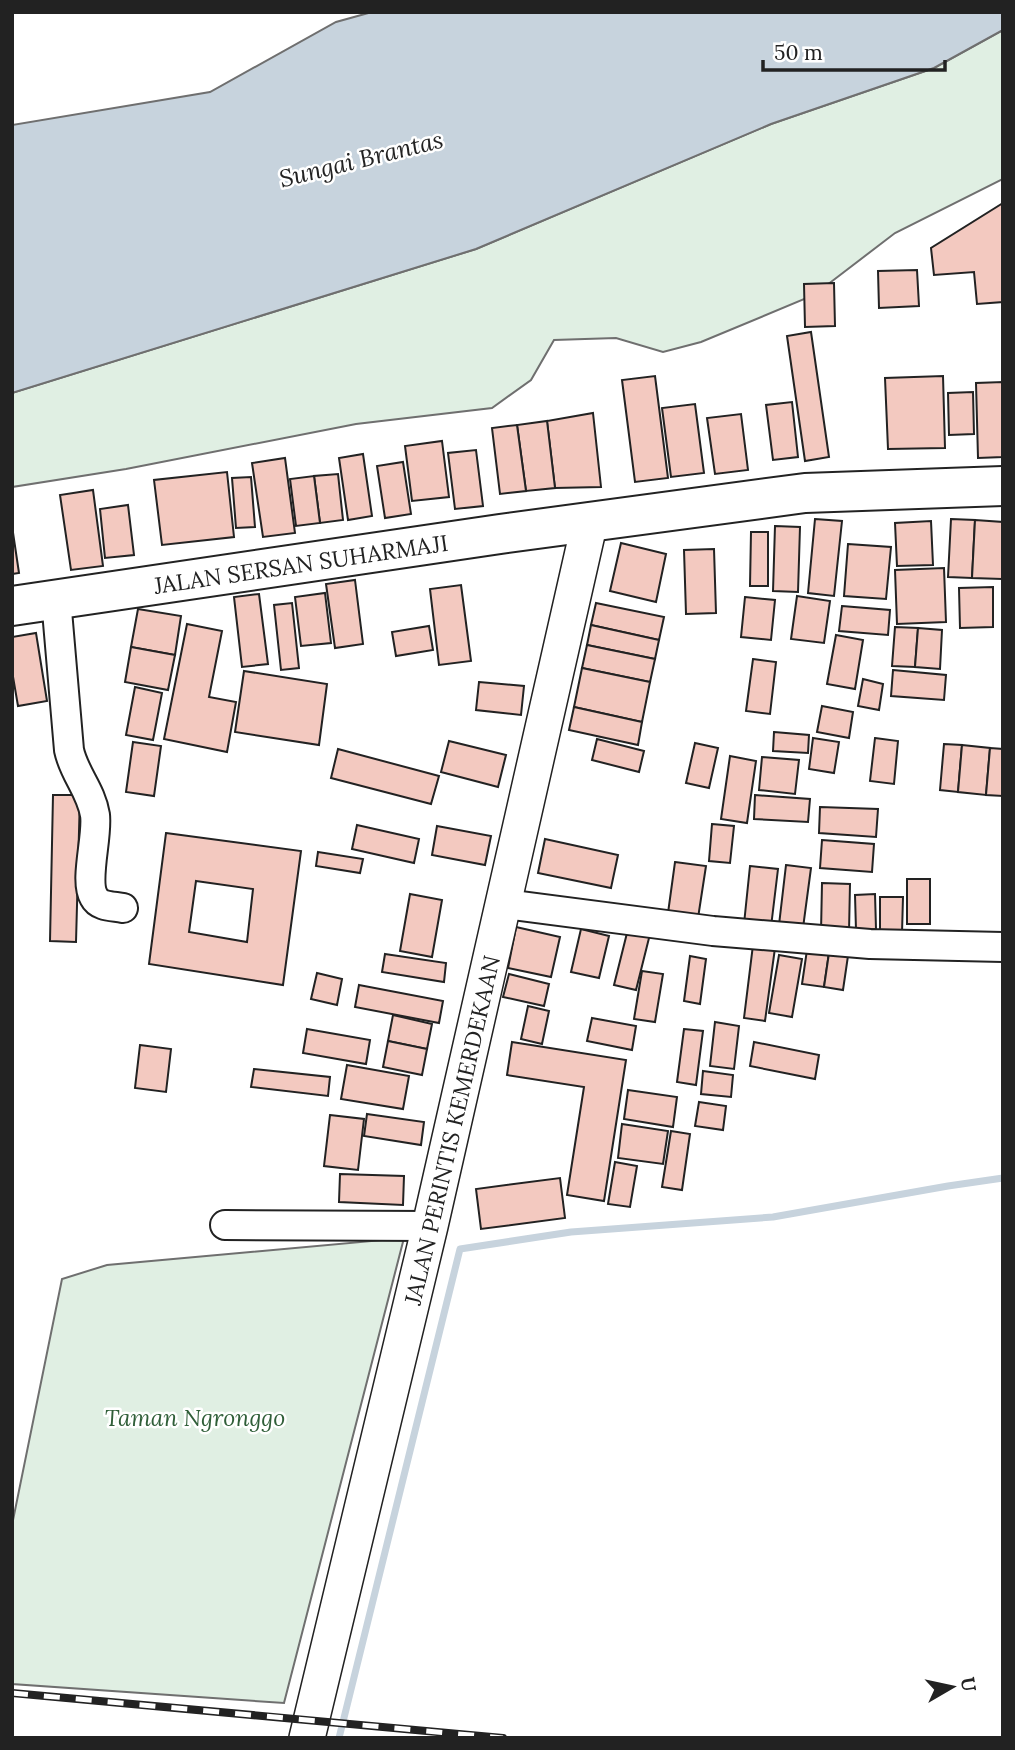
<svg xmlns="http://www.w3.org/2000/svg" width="1015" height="1750" font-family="Lora,serif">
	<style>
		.green { fill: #e0efe3; stroke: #6f6f6f; stroke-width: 2 }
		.water { fill: #c7d3dd; stroke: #6f6f6f; stroke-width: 2 }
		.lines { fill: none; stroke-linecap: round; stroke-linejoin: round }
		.stream { stroke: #c7d3dd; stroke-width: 7 }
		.building { fill: #f3c9c0; stroke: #222; stroke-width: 2; fill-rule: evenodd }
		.minor-casing { stroke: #222; stroke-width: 32 }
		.major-casing { stroke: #222; stroke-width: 38 }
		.highway-casing { stroke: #222; stroke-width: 42 }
		.minor { stroke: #fff; stroke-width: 28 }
		.major { stroke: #fff; stroke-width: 35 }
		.highway { stroke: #fff; stroke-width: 38 }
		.rail-casing { stroke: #222; stroke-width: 8 }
		.rail { stroke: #fff; stroke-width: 5; stroke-dasharray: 16; stroke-linecap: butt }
		.labels { text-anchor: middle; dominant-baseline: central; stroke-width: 5; stroke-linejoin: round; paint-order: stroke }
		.street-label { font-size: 23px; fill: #222; stroke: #fff }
		.park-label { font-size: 23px; font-style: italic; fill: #2f5e38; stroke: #fff }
		.water-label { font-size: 24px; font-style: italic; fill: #222; stroke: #fff }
	</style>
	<rect width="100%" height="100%" fill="#fff"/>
	<!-- green -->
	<g class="green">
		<path d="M 1003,30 L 1003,179 L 895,233 L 814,295 L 701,342 L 663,352 L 616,338 L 554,340 L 531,380 L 492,408 L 356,424 L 126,469 L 12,487 L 12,393 L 476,249 L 771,124 L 934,68 Z"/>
		<path d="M 404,1238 L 284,1703 L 12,1684 L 12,1525 L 62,1279 L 107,1265 Z"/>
	</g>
	<!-- water -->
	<path class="water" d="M 372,12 L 1003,12 L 1003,30 L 934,68 L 771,124 L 476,249 L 12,393 L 12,125 L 210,92 L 336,22 Z"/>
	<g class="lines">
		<!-- stream -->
		<path class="stream" d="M 339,1738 L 460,1249 L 571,1232 L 773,1217 L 948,1186 L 1003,1178"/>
	</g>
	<!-- building -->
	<g class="building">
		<path d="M 1003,203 L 1003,302 L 977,304 L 974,272 L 934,275 L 931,248 Z"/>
		<path d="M 917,270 L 919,306 L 879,308 L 878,271 Z"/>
		<path d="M 834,283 L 835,326 L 805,327 L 804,284 Z"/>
		<path d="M 811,332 L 829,457 L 805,461 L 787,336 Z"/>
		<path d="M 655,376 L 668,478 L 635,482 L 622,380 Z"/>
		<path d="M 943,376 L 945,448 L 888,449 L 885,378 Z"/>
		<path d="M 1003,382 L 1003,457 L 978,458 L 976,383 Z"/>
		<path d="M 973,392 L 974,434 L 949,435 L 948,393 Z"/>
		<path d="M 792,402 L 798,457 L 773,460 L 766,405 Z"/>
		<path d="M 695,404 L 704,473 L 671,477 L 662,408 Z"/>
		<path d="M 593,413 L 601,487 L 555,488 L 547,421 Z"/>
		<path d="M 741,414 L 748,470 L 715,474 L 707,418 Z"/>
		<path d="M 547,421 L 555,488 L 526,491 L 517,425 Z"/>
		<path d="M 517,425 L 526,491 L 500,494 L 492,428 Z"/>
		<path d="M 442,441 L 449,497 L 412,501 L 405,446 Z"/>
		<path d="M 476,450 L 483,506 L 455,509 L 448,453 Z"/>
		<path d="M 363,454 L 372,516 L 348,520 L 339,458 Z"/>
		<path d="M 285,458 L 295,533 L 263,537 L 252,463 Z"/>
		<path d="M 403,462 L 411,514 L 385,518 L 377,466 Z"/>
		<path d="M 227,472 L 234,537 L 162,545 L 154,480 Z"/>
		<path d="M 338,474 L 343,520 L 320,523 L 314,476 Z"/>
		<path d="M 314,476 L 320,523 L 296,526 L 290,479 Z"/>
		<path d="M 251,477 L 255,527 L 236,528 L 232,478 Z"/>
		<path d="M 93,490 L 103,566 L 71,570 L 60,495 Z"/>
		<path d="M 128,505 L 134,555 L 105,558 L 100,509 Z"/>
		<path d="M 815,519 L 842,521 L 834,596 L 808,593 Z"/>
		<path d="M 951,519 L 975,520 L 972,578 L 948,577 Z"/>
		<path d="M 975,520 L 1003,522 L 1002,579 L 972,578 Z"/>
		<path d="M 931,521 L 933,565 L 897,566 L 895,523 Z"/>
		<path d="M 12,526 L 19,573 L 12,574 Z"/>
		<path d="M 775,526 L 800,527 L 798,592 L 773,591 Z"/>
		<path d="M 751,532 L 768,532 L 768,586 L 750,586 Z"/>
		<path d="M 621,543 L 666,554 L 656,602 L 610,591 Z"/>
		<path d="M 848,544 L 891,547 L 886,599 L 844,596 Z"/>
		<path d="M 714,549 L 716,613 L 686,614 L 684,550 Z"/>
		<path d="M 944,568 L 946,622 L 897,624 L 895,570 Z"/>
		<path d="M 355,580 L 363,644 L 335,648 L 326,584 Z"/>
		<path d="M 461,585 L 471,661 L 439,665 L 430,589 Z"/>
		<path d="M 993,587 L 993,627 L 960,628 L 959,588 Z"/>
		<path d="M 325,593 L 331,643 L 301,646 L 295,597 Z"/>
		<path d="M 259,594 L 268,664 L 242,667 L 234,597 Z"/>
		<path d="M 797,596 L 830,601 L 824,643 L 791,639 Z"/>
		<path d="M 745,597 L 775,600 L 771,640 L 741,637 Z"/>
		<path d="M 292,603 L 299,668 L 281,670 L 274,605 Z"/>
		<path d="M 596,603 L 664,617 L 659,640 L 591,625 Z"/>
		<path d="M 842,606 L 890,610 L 888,635 L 839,631 Z"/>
		<path d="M 138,609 L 181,616 L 175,655 L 131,647 Z"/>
		<path d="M 187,624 L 222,631 L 209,697 L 236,702 L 227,752 L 164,739 Z"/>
		<path d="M 591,625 L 659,640 L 655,659 L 587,645 Z"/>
		<path d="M 429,626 L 433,650 L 396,656 L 392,632 Z"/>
		<path d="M 895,627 L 918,628 L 915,667 L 892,666 Z"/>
		<path d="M 918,628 L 942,630 L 940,669 L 915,667 Z"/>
		<path d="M 36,633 L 47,701 L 18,706 L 12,671 L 12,637 Z"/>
		<path d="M 836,635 L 863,640 L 855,689 L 827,684 Z"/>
		<path d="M 587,645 L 655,659 L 650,682 L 582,668 Z"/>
		<path d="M 131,647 L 175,655 L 168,690 L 125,682 Z"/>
		<path d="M 753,659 L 776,662 L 770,714 L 746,711 Z"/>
		<path d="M 582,668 L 650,682 L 642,722 L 574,707 Z"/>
		<path d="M 893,670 L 946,675 L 944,700 L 891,696 Z"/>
		<path d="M 244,671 L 327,684 L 319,745 L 235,732 Z"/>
		<path d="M 863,679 L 883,684 L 879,710 L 858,706 Z"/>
		<path d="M 479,682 L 524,686 L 521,715 L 476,710 Z"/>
		<path d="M 135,687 L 162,693 L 153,740 L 126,735 Z"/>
		<path d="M 822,706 L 853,712 L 849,738 L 817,732 Z"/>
		<path d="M 574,707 L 642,722 L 638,745 L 569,730 Z"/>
		<path d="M 774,732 L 809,735 L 808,753 L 773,751 Z"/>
		<path d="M 813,738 L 839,742 L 834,773 L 809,769 Z"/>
		<path d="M 875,738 L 898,741 L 894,784 L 870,781 Z"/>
		<path d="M 597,739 L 644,751 L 639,772 L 592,760 Z"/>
		<path d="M 449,741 L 506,755 L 498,787 L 441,772 Z"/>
		<path d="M 133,742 L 161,746 L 154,796 L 126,792 Z"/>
		<path d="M 695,743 L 718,748 L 709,788 L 686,783 Z"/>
		<path d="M 944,744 L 962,745 L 958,792 L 940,790 Z"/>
		<path d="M 962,745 L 990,748 L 986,795 L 958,792 Z"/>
		<path d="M 990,748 L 1003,749 L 1003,796 L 986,795 Z"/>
		<path d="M 338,749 L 439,776 L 431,804 L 331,778 Z"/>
		<path d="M 730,756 L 756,761 L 747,823 L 721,819 Z"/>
		<path d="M 762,757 L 799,760 L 795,794 L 759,790 Z"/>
		<path d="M 53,795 L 80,795 L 76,942 L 50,941 Z"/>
		<path d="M 755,795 L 810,799 L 808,822 L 754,819 Z"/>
		<path d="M 820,807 L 878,809 L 876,837 L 819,833 Z"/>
		<path d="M 712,824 L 734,826 L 730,863 L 709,861 Z"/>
		<path d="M 357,825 L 419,839 L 414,863 L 352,849 Z"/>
		<path d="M 437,826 L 491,836 L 485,865 L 432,855 Z"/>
		<path d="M 166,833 L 301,851 L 283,985 L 149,964 ZM 196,881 L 253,889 L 247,942 L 189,932 Z"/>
		<path d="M 545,839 L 618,855 L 611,888 L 538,873 Z"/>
		<path d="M 822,840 L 874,844 L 872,872 L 820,868 Z"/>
		<path d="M 318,852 L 363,859 L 360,873 L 316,866 Z"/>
		<path d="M 675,862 L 706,866 L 698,918 L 668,913 Z"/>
		<path d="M 786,865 L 811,868 L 803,928 L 779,925 Z"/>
		<path d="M 750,866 L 778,869 L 771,927 L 744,924 Z"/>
		<rect x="907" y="879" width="23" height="45"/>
		<path d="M 822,883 L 850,884 L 849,932 L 821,932 Z"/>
		<path d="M 410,894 L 442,900 L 432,957 L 400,951 Z"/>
		<path d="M 875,894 L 876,929 L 856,930 L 855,895 Z"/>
		<path d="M 880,897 L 903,897 L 902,933 L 880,933 Z"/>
		<path d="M 516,927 L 560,937 L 551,977 L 508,968 Z"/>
		<path d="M 581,929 L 609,936 L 599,978 L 571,972 Z"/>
		<path d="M 628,929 L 650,934 L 636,990 L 614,985 Z"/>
		<path d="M 808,943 L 830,946 L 824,987 L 802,984 Z"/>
		<path d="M 753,945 L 775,948 L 765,1021 L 744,1018 Z"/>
		<path d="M 830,946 L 849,949 L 843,990 L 824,987 Z"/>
		<path d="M 385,954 L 446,963 L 444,982 L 382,972 Z"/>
		<path d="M 779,955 L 802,959 L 792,1017 L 769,1013 Z"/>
		<path d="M 690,956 L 706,959 L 700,1004 L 684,1001 Z"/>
		<path d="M 642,971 L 663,974 L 655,1022 L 634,1019 Z"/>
		<path d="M 317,973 L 342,979 L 337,1005 L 311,999 Z"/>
		<path d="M 509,974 L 549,984 L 544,1006 L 503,997 Z"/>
		<path d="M 359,985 L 443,1001 L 439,1023 L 355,1007 Z"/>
		<path d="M 528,1006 L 549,1011 L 542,1044 L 521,1039 Z"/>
		<path d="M 393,1015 L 432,1024 L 427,1049 L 388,1041 Z"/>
		<path d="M 592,1018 L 636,1026 L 632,1050 L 587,1041 Z"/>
		<path d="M 715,1022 L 739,1026 L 734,1069 L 710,1066 Z"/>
		<path d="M 307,1029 L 370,1040 L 366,1064 L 303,1053 Z"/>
		<path d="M 684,1029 L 703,1031 L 696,1085 L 677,1082 Z"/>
		<path d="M 388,1041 L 427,1049 L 422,1075 L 383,1067 Z"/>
		<path d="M 512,1042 L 626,1060 L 604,1201 L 567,1195 L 584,1087 L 507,1075 Z"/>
		<path d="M 754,1042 L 819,1055 L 815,1079 L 750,1066 Z"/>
		<path d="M 140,1045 L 171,1049 L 166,1092 L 135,1088 Z"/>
		<path d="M 347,1065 L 409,1076 L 403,1109 L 341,1099 Z"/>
		<path d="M 254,1069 L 330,1077 L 328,1096 L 251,1087 Z"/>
		<path d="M 703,1071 L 733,1075 L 731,1097 L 701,1094 Z"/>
		<path d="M 628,1090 L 677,1097 L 673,1127 L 624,1119 Z"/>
		<path d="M 699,1102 L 726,1106 L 723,1130 L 695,1126 Z"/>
		<path d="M 367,1114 L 424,1122 L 421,1145 L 364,1136 Z"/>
		<path d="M 330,1115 L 364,1119 L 358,1170 L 324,1166 Z"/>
		<path d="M 622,1124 L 668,1131 L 663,1164 L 618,1158 Z"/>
		<path d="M 671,1131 L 690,1134 L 682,1190 L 662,1187 Z"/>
		<path d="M 615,1162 L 637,1166 L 630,1207 L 608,1204 Z"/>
		<path d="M 340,1174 L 404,1176 L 403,1205 L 339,1202 Z"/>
		<path d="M 560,1178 L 565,1218 L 481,1229 L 476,1189 Z"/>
	</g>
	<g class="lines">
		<defs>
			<g id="minor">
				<path d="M 56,599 L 69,750 C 74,774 91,790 95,815 C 98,836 84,881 94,897 C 99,907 113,906 123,908"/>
				<path d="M 505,904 L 713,931 L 870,944 L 1003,947"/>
				<path d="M 225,1225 L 430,1226"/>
			</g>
			<g id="major">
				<path id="s1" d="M 307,1738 L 430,1226 L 590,521"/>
			</g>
			<g id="highway">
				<path id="s2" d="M 12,606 L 500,534 L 805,493 L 1003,486"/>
			</g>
		</defs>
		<!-- minor casing -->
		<use href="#minor" class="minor-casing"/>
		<!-- major casing -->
		<use href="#major" class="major-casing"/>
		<!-- highway casing -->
		<use href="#highway" class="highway-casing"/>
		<!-- minor -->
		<use href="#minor" class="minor"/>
		<!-- major -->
		<use href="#major" class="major"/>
		<!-- highway -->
		<use href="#highway" class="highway"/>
		<defs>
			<path id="rail" d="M 12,1693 L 503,1738"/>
		</defs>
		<!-- rail casing -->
		<use href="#rail" class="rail-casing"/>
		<!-- rail -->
		<use href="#rail" class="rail"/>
	</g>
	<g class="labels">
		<!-- street labels -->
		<g class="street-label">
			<text stroke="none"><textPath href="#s2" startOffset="292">JALAN SERSAN SUHARMAJI</textPath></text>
			<text stroke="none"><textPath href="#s1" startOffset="625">JALAN PERINTIS KEMERDEKAAN</textPath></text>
		</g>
		<!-- park labels -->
		<g class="park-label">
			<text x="195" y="1417">Taman Ngronggo</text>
		</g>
		<!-- water labels -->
		<g class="water-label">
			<text transform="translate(361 159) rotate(-14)">Sungai Brantas</text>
		</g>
	</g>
	<!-- border -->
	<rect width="1015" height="1750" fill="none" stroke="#222222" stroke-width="28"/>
	<!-- north arrow -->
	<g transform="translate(952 1687) rotate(81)" stroke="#ffffff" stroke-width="5" paint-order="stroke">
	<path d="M0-5L12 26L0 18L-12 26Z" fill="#222222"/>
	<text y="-10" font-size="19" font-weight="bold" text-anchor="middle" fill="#222222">U</text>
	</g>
	<!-- scale -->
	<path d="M763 60v10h182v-10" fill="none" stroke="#222222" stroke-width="3.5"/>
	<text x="774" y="60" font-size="21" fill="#222222" stroke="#ffffff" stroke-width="5" paint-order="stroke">50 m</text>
</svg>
